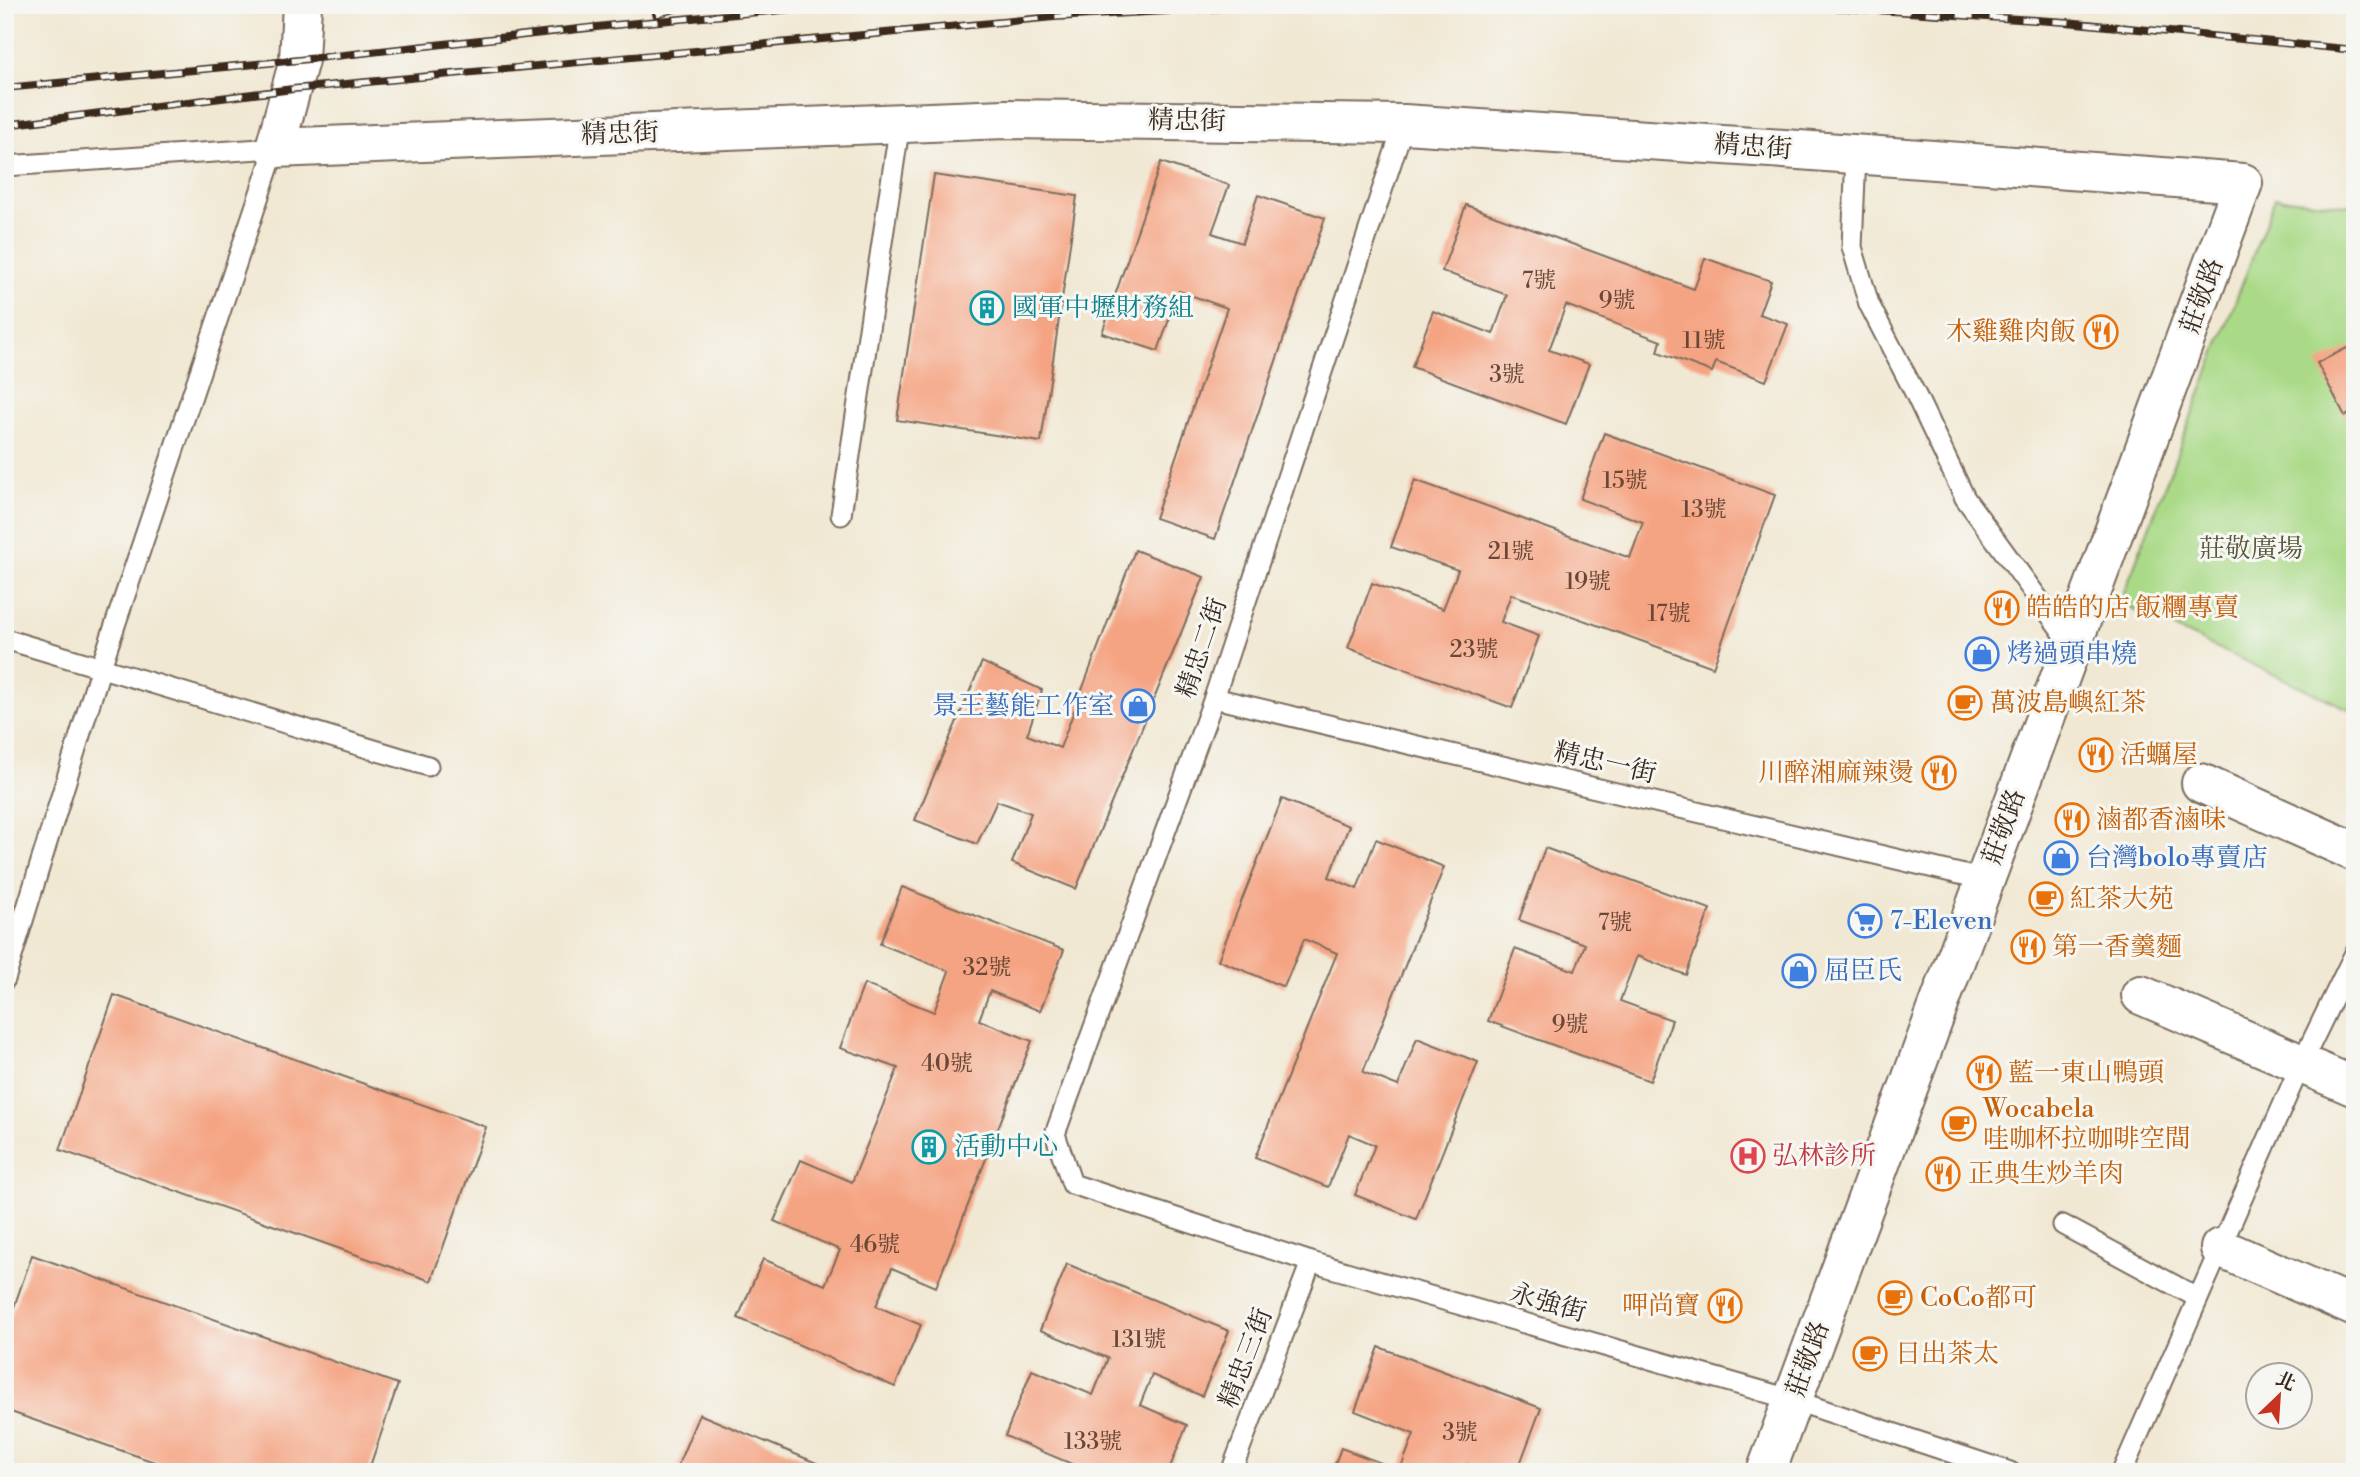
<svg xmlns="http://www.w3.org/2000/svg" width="2360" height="1477" font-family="'Libre Bodoni','Noto Serif TC',serif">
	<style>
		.green { fill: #aada88; stroke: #728253; stroke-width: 2 }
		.building { fill: #f5a483 }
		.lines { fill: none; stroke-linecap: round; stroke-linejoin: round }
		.lane-casing { stroke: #7b6c5d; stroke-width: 23 }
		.street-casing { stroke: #7b6c5d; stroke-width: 42 }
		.lane { stroke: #fff; stroke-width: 19 }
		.street { stroke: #fff; stroke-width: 38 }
		.rail-casing { stroke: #3b2a1e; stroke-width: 8 }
		.rail { stroke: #f6f6f2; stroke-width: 5; stroke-dasharray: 16; stroke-linecap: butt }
		.labels { text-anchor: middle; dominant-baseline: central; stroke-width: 6; stroke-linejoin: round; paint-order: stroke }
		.number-label { font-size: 23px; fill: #6a4837 }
		.street-label { font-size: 26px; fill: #3b2a1e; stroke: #f6f6f2 }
		.culture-label { font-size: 26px; fill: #0d838f; stroke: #f6f6f2; text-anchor: start }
		.food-label { font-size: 26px; fill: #c56008; stroke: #f6f6f2; text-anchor: start }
		.park-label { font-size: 26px; fill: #575638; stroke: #f6f6f2 }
		.shop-label { font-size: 26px; fill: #366cbe; stroke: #f6f6f2; text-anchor: start }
		.health-label { font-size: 26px; fill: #be3a42; stroke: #f6f6f2; text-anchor: start }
	</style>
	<rect width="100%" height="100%" fill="#f6f6f2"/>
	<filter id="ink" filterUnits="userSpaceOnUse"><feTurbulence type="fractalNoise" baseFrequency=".0143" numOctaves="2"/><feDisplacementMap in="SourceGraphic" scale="14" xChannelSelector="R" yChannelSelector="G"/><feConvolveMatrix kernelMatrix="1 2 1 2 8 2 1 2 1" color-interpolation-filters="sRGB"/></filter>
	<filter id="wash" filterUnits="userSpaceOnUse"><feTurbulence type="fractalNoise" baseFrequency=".00686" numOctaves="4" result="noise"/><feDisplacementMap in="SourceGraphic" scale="28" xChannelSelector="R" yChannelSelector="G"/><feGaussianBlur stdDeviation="1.57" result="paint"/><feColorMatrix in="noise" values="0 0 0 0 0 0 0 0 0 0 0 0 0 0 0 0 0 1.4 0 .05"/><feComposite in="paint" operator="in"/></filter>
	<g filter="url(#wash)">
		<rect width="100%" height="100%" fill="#f1e8d3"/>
		<!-- green -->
		<path class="green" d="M 2275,198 L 2355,206 L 2355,712 L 2120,603 Z"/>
		<g id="blocks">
			<!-- building -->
			<g class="building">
				<path d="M 1161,162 L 1229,185 L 1212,233 L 1242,243 L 1258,195 L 1325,218 L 1215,539 L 1155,518 L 1227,308 L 1179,291 L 1158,351 L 1102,333 Z"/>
				<path d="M 934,175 L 1077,196 L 1041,442 L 897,420 Z"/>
				<path d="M 1466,205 L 1694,289 L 1705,258 L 1771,281 L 1759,314 L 1788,324 L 1766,381 L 1716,362 L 1712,372 L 1658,352 L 1661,341 L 1566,305 L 1549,350 L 1589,364 L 1566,424 L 1412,367 L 1433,311 L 1493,334 L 1507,295 L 1442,271 Z"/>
				<path d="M 2355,344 L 2355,412 L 2345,416 L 2317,363 Z"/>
				<path d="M 1604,433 L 1775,495 L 1713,667 L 1511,594 L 1501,622 L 1539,636 L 1512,708 L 1348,648 L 1372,583 L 1443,609 L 1458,570 L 1391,547 L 1415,480 L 1630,558 L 1643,522 L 1580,499 Z"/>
				<path d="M 1135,550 L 1204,577 L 1076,889 L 1012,863 L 1031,813 L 997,801 L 977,844 L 915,820 L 982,662 L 1042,690 L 1027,735 L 1060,748 Z"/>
				<path d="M 1282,799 L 1349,826 L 1329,877 L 1357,889 L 1376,839 L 1444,867 L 1363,1072 L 1398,1086 L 1417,1038 L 1478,1062 L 1416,1219 L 1355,1195 L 1375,1145 L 1349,1134 L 1328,1187 L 1255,1158 L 1337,953 L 1304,939 L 1284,987 L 1218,960 Z"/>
				<path d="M 1545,848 L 1710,909 L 1686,975 L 1637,956 L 1620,1001 L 1672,1020 L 1650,1081 L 1488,1021 L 1515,949 L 1575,971 L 1585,944 L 1519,920 Z"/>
				<path d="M 902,887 L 1064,950 L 1040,1011 L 990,991 L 979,1020 L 1032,1041 L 936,1287 L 892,1268 L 876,1306 L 921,1325 L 895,1387 L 738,1318 L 763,1259 L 825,1285 L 840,1250 L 774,1221 L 801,1160 L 852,1182 L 898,1068 L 840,1048 L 864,984 L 934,1012 L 949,971 L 880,944 Z"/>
				<path d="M 114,995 L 486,1127 L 431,1281 L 60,1150 Z"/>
				<path d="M 32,1255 L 398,1384 L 368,1472 L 183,1472 L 5,1410 L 5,1333 Z"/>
				<path d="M 1067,1264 L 1229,1331 L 1202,1396 L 1152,1375 L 1140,1405 L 1187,1425 L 1168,1472 L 1091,1472 L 1005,1436 L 1032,1370 L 1093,1395 L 1108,1358 L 1040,1330 Z"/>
				<path d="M 1379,1347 L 1541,1408 L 1517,1472 L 1487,1472 L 1467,1464 L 1464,1472 L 1332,1472 L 1341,1448 L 1400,1470 L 1414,1434 L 1355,1411 Z"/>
				<path d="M 699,1414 L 838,1472 L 693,1472 L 678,1465 Z"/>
			</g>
		</g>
	</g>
	<g filter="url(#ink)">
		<use href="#blocks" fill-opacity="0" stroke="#7b6c5d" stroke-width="2"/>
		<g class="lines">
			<defs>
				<g id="lane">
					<path d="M 1404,124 L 1214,698 L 1055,1134 L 1072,1184 L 1311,1262 L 1793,1400 L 2010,1472"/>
					<path d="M 1856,155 L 1852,247 L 1869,304 L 1914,391 L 1965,498 L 2072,645"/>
					<path d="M 5,166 L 275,148 L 101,667 L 5,979"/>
					<path d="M 841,515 L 900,123"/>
					<path d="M 5,639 L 428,766"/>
					<path d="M 1214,698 L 1985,880"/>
					<path d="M 2063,1225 L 2198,1298"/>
					<path d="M 1231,1472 L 1311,1262"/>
					<path d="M 2122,1472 L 2301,1064 L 2355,953"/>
				</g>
				<g id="street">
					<path d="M 302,5 L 299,60 L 275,148 L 1005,119 L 1404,124 L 1799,150 L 2243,183 L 1766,1472"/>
					<path d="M 2201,783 L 2355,852"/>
					<path d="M 2141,995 L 2355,1087"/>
					<path d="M 2220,1248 L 2355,1307"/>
				</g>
			</defs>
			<!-- lane casing -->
			<use href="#lane" class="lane-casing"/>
			<!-- street casing -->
			<use href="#street" class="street-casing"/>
			<!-- lane -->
			<use href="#lane" class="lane"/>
			<!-- street -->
			<use href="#street" class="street"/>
			<defs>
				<g id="rail">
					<path d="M 1798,5 L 2066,22 L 2355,50"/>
					<path d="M 656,14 L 690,5"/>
					<path d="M 5,88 L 299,60 L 615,25 L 837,5"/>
					<path d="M 5,125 L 293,89 L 1054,17 L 1278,5"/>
				</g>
			</defs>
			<!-- rail casing -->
			<use href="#rail" class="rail-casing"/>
			<!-- rail -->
			<use href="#rail" class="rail"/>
		</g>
	</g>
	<!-- icons -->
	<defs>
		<symbol id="building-ring" viewBox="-11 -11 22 22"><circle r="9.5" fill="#f6f6f2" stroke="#0f9aa8" stroke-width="1.5"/><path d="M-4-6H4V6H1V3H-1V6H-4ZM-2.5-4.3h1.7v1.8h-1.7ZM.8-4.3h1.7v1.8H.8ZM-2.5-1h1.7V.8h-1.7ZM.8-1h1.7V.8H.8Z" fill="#0f9aa8"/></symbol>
		<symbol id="restaurant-ring" viewBox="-11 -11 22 22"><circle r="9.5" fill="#f6f6f2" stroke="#e8710a" stroke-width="1.5"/><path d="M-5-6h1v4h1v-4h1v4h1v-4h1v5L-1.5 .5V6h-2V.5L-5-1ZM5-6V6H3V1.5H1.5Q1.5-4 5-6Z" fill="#e8710a"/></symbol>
		<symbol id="shop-ring" viewBox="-11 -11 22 22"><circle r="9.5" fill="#f6f6f2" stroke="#3f7fe0" stroke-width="1.5"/><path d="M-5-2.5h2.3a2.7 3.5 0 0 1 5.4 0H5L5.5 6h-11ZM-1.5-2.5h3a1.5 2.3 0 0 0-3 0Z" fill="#3f7fe0"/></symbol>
		<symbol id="cafe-ring" viewBox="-11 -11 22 22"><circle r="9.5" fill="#f6f6f2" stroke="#e8710a" stroke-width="1.5"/><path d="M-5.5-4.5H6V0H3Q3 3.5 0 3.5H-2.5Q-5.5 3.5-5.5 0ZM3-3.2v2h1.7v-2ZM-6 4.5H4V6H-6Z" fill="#e8710a"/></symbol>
		<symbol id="supermarket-ring" viewBox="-11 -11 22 22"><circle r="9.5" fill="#f6f6f2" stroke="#3f7fe0" stroke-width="1.5"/><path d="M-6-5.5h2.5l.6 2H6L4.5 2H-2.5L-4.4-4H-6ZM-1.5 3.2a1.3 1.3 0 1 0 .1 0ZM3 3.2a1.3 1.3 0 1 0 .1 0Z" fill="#3f7fe0"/></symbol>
		<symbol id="hospital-ring" viewBox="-11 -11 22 22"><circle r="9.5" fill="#f6f6f2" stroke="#e0444e" stroke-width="1.5"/><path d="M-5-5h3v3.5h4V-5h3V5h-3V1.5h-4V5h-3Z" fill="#e0444e"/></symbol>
	</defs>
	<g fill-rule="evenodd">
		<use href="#building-ring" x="968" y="289" width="38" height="38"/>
		<use href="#restaurant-ring" x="2082" y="313" width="38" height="38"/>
		<use href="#restaurant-ring" x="1983" y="589" width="38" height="38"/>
		<use href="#shop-ring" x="1963" y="635" width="38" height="38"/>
		<use href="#cafe-ring" x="1946" y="684" width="38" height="38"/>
		<use href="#shop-ring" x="1119" y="687" width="38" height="38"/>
		<use href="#restaurant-ring" x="2077" y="736" width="38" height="38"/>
		<use href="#restaurant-ring" x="1920" y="754" width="38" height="38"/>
		<use href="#restaurant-ring" x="2053" y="801" width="38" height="38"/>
		<use href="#shop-ring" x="2042" y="839" width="38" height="38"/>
		<use href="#cafe-ring" x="2027" y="880" width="38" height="38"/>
		<use href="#supermarket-ring" x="1846" y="902" width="38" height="38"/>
		<use href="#restaurant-ring" x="2009" y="928" width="38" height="38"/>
		<use href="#shop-ring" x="1780" y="952" width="38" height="38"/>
		<use href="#restaurant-ring" x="1965" y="1054" width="38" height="38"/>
		<use href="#cafe-ring" x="1940" y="1105" width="38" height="38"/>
		<use href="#building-ring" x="910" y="1128" width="38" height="38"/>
		<use href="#hospital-ring" x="1729" y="1137" width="38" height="38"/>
		<use href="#restaurant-ring" x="1924" y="1155" width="38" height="38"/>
		<use href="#cafe-ring" x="1876" y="1279" width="38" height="38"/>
		<use href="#restaurant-ring" x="1706" y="1287" width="38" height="38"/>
		<use href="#cafe-ring" x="1851" y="1335" width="38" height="38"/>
	</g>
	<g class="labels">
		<!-- number labels -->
		<g class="number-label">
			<text x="1539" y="281">7號</text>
			<text x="1617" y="301">9號</text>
			<text x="1704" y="341">11號</text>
			<text x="1507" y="375">3號</text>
			<text x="1625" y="481">15號</text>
			<text x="1704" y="510">13號</text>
			<text x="1511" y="552">21號</text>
			<text x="1588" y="582">19號</text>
			<text x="1669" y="614">17號</text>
			<text x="1474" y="650">23號</text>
			<text x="1615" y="923">7號</text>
			<text x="987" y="968">32號</text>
			<text x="1570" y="1025">9號</text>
			<text x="947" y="1064">40號</text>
			<text x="875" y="1245">46號</text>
			<text x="1139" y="1340">131號</text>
			<text x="1460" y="1433">3號</text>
			<text x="1093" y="1442">133號</text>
		</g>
		<!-- street labels -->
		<g class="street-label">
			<text transform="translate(1187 121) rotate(1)">精忠街</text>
			<text transform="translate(620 134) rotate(-2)">精忠街</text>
			<text transform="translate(1753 147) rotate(4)">精忠街</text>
			<text transform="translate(2202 296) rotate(-70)">莊敬路</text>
			<text transform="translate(1202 648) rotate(-71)">精忠二街</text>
			<text transform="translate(1605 763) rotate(13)">精忠一街</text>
			<text transform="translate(2004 827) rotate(-70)">莊敬路</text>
			<text transform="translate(1548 1303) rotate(16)">永強街</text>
			<text transform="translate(1246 1358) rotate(-69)">精忠三街</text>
			<text transform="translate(1808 1359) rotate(-70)">莊敬路</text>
		</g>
		<!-- culture labels -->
		<g class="culture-label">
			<text x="1012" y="308">國軍中壢財務組</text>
			<text x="954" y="1147">活動中心</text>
		</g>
		<!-- food labels -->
		<g class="food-label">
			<text x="2076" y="332" text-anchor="end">木雞雞肉飯</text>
			<text x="2026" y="608">皓皓的店 飯糰專賣</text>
			<text x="1990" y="703">萬波島嶼紅茶</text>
			<text x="2120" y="755">活蠣屋</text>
			<text x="1914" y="773" text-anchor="end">川醉湘麻辣燙</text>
			<text x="2096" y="820">滷都香滷味</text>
			<text x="2070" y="899">紅茶大苑</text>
			<text x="2052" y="947">第一香羹麵</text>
			<text x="2008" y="1073">藍一東山鴨頭</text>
			<text x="1983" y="1109">Wocabela<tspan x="1983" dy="30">哇咖杯拉咖啡空間</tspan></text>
			<text x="1968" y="1174">正典生炒羊肉</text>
			<text x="1920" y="1298">CoCo都可</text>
			<text x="1700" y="1306" text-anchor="end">呷尚寶</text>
			<text x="1895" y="1354">日出茶太</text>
		</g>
		<!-- park labels -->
		<g class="park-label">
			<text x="2251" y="549">莊敬廣場</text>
		</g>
		<!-- shop labels -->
		<g class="shop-label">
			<text x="2007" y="654">烤過頭串燒</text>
			<text x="1114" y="706" text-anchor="end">景王藝能工作室</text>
			<text x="2086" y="858">台灣bolo專賣店</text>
			<text x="1890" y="921">7-Eleven</text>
			<text x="1824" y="971">屈臣氏</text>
		</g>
		<!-- health labels -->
		<g class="health-label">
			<text x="1772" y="1156">弘林診所</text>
		</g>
	</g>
	<!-- margin -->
	<rect width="2360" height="1477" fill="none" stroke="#f6f6f2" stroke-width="28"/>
	<!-- north arrow -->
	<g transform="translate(2279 1396) rotate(25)"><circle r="33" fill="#f6f6f2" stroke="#aba49d" stroke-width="2"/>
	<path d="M0-5L12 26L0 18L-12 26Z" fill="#c8321e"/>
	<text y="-10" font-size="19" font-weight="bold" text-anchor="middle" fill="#3b2a1e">北</text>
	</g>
</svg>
